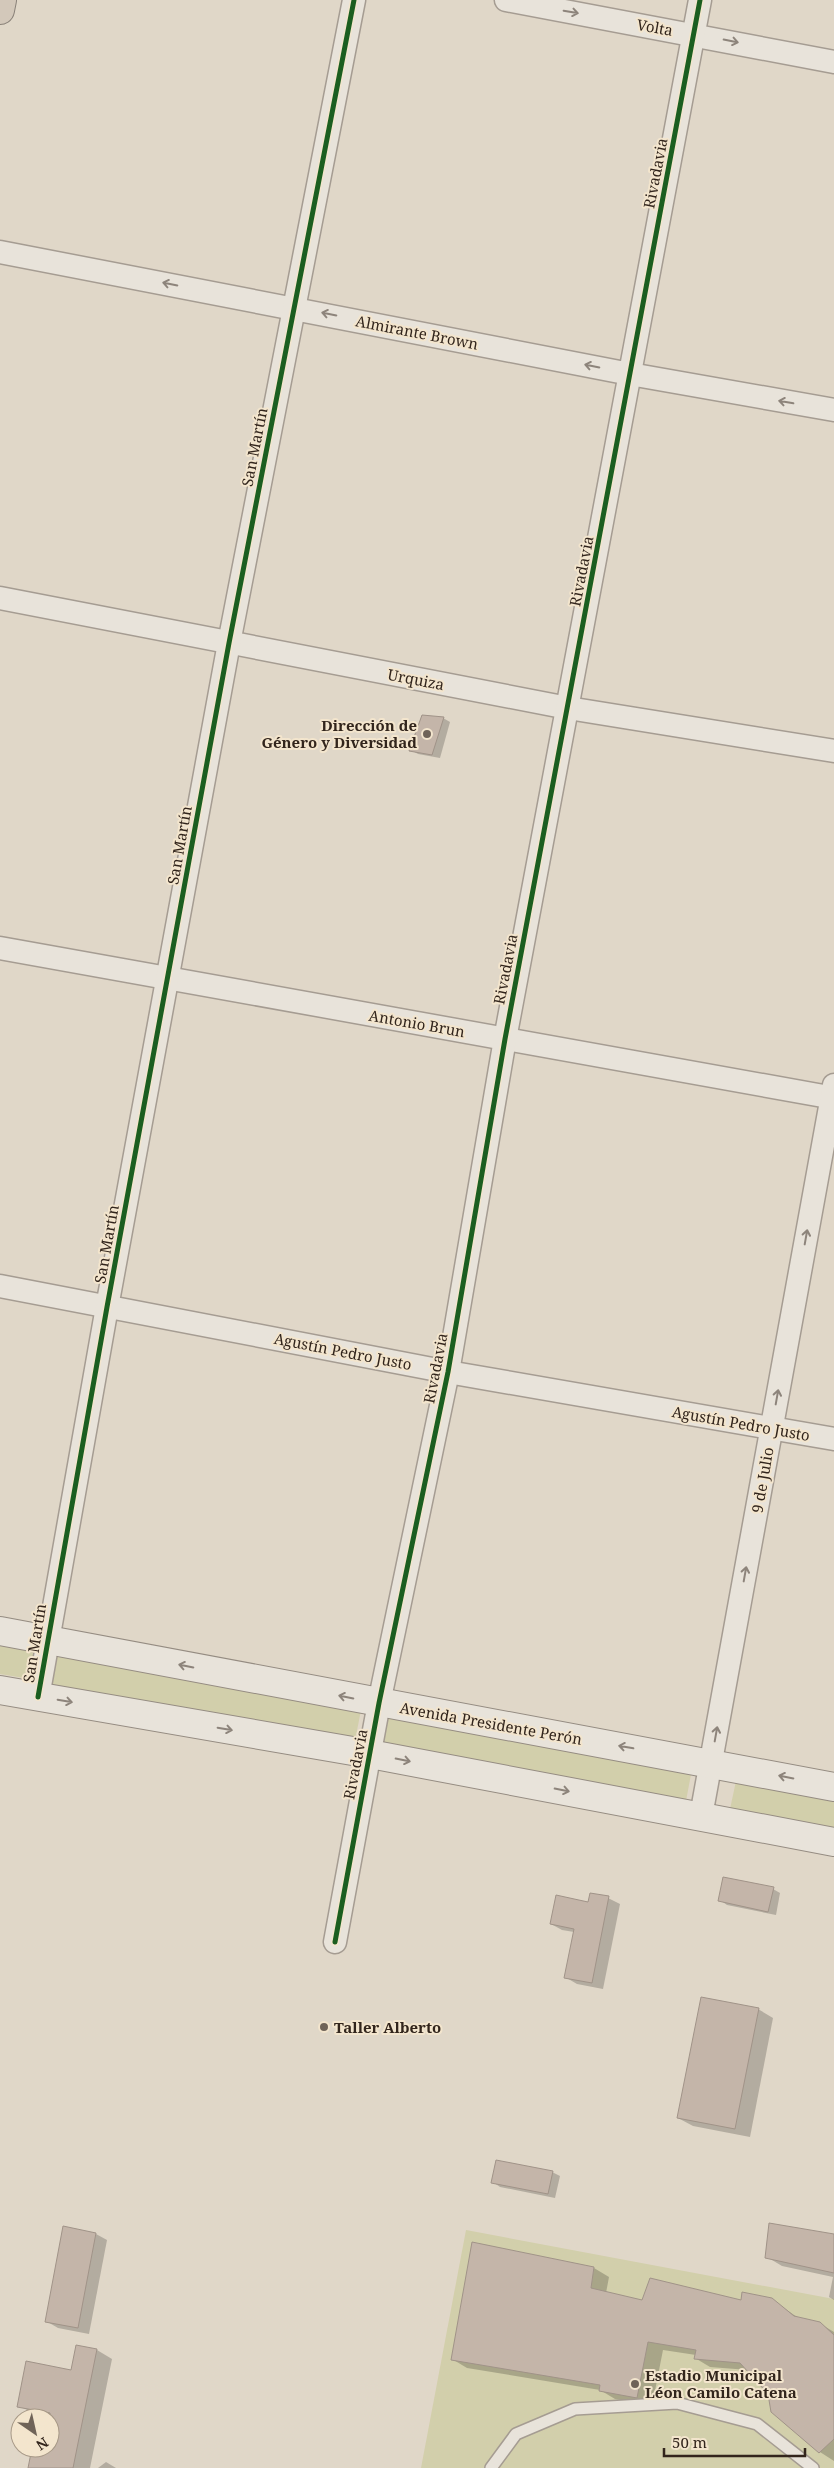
<svg xmlns="http://www.w3.org/2000/svg" width="834" height="2468" font-family="'Noto Serif',serif">
	<style>
		.green { fill: #d2cfab }
		.shadow { fill: #0003 }
		.building { fill: #c4b5a9; stroke: #a09388 }
		.lines { fill: none; stroke-linecap: round; stroke-linejoin: round }
		.lane-casing { stroke: #a59c92; stroke-width: 14 }
		.street-casing { stroke: #a59c92; stroke-width: 25 }
		.secondary-casing { stroke: #958c82; stroke-width: 30 }
		.highway-casing { stroke: #8a8279; stroke-width: 30 }
		.lane { stroke: #e8e3da; stroke-width: 11 }
		.street { stroke: #e8e3da; stroke-width: 22 }
		.secondary { stroke: #e8e3da; stroke-width: 28 }
		.highway { stroke: #d3c8ba; stroke-width: 28 }
		.cycleway-casing { stroke: #f3e5cd; stroke-width: 8 }
		.cycleway { stroke: #1b5e20; stroke-width: 5 }
		.oneway { stroke: #8d847b }
		.poi-dot { fill: #6f6358; stroke: #f3e5cd; stroke-width: 2 }
		.labels { text-anchor: middle; dominant-baseline: central; stroke-width: 4; stroke-linejoin: round; paint-order: stroke }
		.street-label { font-size: 15px; fill: #32251c; stroke: #f3e5cd }
		.poi-label { font-size: 15px; font-weight: bold; fill: #32251c; stroke: #f3e5cd; text-anchor: start }
	</style>
	<rect width="100%" height="100%" fill="#e0d7c8"/>
	<!-- green -->
	<g class="green">
		<path d="M 0,1641 L 36,1648 L 30,1679 L 0,1674 Z"/>
		<path d="M 56,1655 L 361,1710 L 355,1741 L 51,1687 Z"/>
		<path d="M 388,1715 L 692,1769 L 686,1801 L 382,1746 Z"/>
		<path d="M 736,1781 L 834,1799 L 834,1828 L 730,1809 Z"/>
		<path d="M 466,2230 L 834,2299 L 834,2468 L 421,2468 Z"/>
	</g>
	<!-- shadow -->
	<g class="shadow">
		<path d="M 443,718 L 450,722 L 440,758 L 418,754 L 411,750 Z"/>
		<path d="M 773,1889 L 780,1893 L 776,1915 L 727,1905 L 720,1900 Z"/>
		<path d="M 608,1898 L 620,1904 L 603,1989 L 577,1984 L 565,1977 L 574,1932 L 562,1930 L 551,1924 L 589,1903 Z"/>
		<path d="M 758,2009 L 773,2018 L 750,2137 L 693,2126 L 678,2118 Z"/>
		<path d="M 552,2172 L 560,2176 L 555,2198 L 500,2187 L 493,2182 Z"/>
		<path d="M 96,2234 L 107,2240 L 89,2334 L 58,2328 L 46,2321 Z"/>
		<path d="M 834,2235 L 834,2300 L 829,2297 L 833,2277 L 782,2266 L 767,2257 Z"/>
		<path d="M 594,2268 L 609,2277 L 606,2293 L 643,2302 L 772,2300 L 800,2319 L 819,2323 L 834,2332 L 834,2461 L 820,2452 L 748,2370 L 710,2367 L 695,2358 L 696,2355 L 663,2350 L 652,2406 L 615,2399 L 600,2390 L 467,2368 L 452,2359 Z"/>
		<path d="M 77,2346 L 97,2350 L 112,2359 L 90,2468 L 29,2468 L 33,2448 L 50,2448 L 50,2418 L 39,2418 L 40,2416 L 19,2406 L 72,2372 Z"/>
		<path d="M 106,2462 L 116,2468 L 98,2468 Z"/>
	</g>
	<!-- building -->
	<g class="building">
		<path d="M 422,715 L 444,717 L 432,755 L 409,751 Z"/>
		<path d="M 723,1877 L 774,1887 L 768,1912 L 718,1901 Z"/>
		<path d="M 590,1893 L 609,1896 L 592,1983 L 564,1978 L 574,1929 L 550,1924 L 556,1895 L 588,1902 Z"/>
		<path d="M 701,1997 L 759,2008 L 735,2129 L 677,2118 Z"/>
		<path d="M 496,2160 L 553,2171 L 548,2194 L 491,2183 Z"/>
		<path d="M 769,2223 L 834,2234 L 834,2273 L 765,2258 Z"/>
		<path d="M 63,2226 L 96,2233 L 78,2328 L 45,2322 Z"/>
		<path d="M 472,2242 L 594,2267 L 591,2288 L 642,2300 L 650,2278 L 741,2300 L 742,2292 L 772,2298 L 794,2316 L 820,2322 L 834,2335 L 834,2439 L 819,2453 L 771,2412 L 768,2394 L 740,2363 L 694,2359 L 696,2350 L 648,2342 L 637,2398 L 599,2391 L 600,2385 L 451,2360 Z"/>
		<path d="M 76,2345 L 97,2349 L 73,2468 L 28,2468 L 32,2448 L 50,2448 L 50,2413 L 17,2407 L 26,2361 L 71,2370 Z"/>
	</g>
	<g class="lines">
		<defs>
			<path id="lane" d="M 491,2468 L 516,2434 L 575,2409 L 677,2403 L 757,2424 L 813,2468"/>
			<g id="street">
				<path d="M 506,0 L 834,62"/>
				<path d="M 0,252 L 630,374 L 834,410"/>
				<path d="M 0,598 L 568,708 L 834,751"/>
				<path d="M 0,948 L 834,1098"/>
				<path d="M 0,1286 L 448,1372 L 834,1439"/>
				<path d="M 38,1697 L 107,1307 L 229,643 L 354,0"/>
				<path d="M 701,1816 L 834,1085"/>
				<path d="M 335,1942 L 379,1703 L 448,1372 L 505,1039 L 700,0"/>
			</g>
			<g id="secondary">
				<path d="M 0,1631 L 834,1787"/>
				<path d="M 0,1690 L 370,1754 L 834,1842"/>
			</g>
			<path id="highway" d="M 0,10 L 2,0"/>
		</defs>
		<!-- lane casing -->
		<use href="#lane" class="lane-casing"/>
		<!-- street casing -->
		<use href="#street" class="street-casing"/>
		<!-- secondary casing -->
		<use href="#secondary" class="secondary-casing"/>
		<!-- highway casing -->
		<use href="#highway" class="highway-casing"/>
		<!-- lane -->
		<use href="#lane" class="lane"/>
		<!-- street -->
		<use href="#street" class="street"/>
		<!-- secondary -->
		<use href="#secondary" class="secondary"/>
		<!-- highway -->
		<use href="#highway" class="highway"/>
		<defs>
			<g id="cycleway">
				<path d="M 38,1697 L 107,1307 L 229,643 L 354,0"/>
				<path d="M 335,1942 L 379,1703 L 448,1372 L 505,1039 L 700,0"/>
			</g>
		</defs>
		<!-- cycleway casing -->
		<use href="#cycleway" class="cycleway-casing"/>
		<!-- cycleway -->
		<use href="#cycleway" class="cycleway"/>
	</g>
	<!-- one-way arrows -->
	<defs><path id="oneway-shaft" d="M-6 0H5M1.5-3L5.5 0L1.5 3" fill="none" stroke-width="1.6" stroke-linecap="round" stroke-linejoin="round" transform="scale(1.25)"/></defs>
	<g class="oneway">
		<use href="#oneway-shaft" transform="translate(571 12) rotate(10)"/>
		<use href="#oneway-shaft" transform="translate(731 41) rotate(11)"/>
		<use href="#oneway-shaft" transform="translate(170 284) rotate(-169)"/>
		<use href="#oneway-shaft" transform="translate(329 314) rotate(-169)"/>
		<use href="#oneway-shaft" transform="translate(592 366) rotate(-169)"/>
		<use href="#oneway-shaft" transform="translate(786 402) rotate(-170)"/>
		<use href="#oneway-shaft" transform="translate(806 1237) rotate(-80)"/>
		<use href="#oneway-shaft" transform="translate(777 1397) rotate(-80)"/>
		<use href="#oneway-shaft" transform="translate(745 1574) rotate(-80)"/>
		<use href="#oneway-shaft" transform="translate(186 1666) rotate(-169)"/>
		<use href="#oneway-shaft" transform="translate(346 1697) rotate(-169)"/>
		<use href="#oneway-shaft" transform="translate(65 1701) rotate(10)"/>
		<use href="#oneway-shaft" transform="translate(225 1729) rotate(10)"/>
		<use href="#oneway-shaft" transform="translate(716 1734) rotate(-80)"/>
		<use href="#oneway-shaft" transform="translate(626 1747) rotate(-170)"/>
		<use href="#oneway-shaft" transform="translate(403 1760) rotate(11)"/>
		<use href="#oneway-shaft" transform="translate(786 1777) rotate(-169)"/>
		<use href="#oneway-shaft" transform="translate(562 1790) rotate(11)"/>
	</g>
	<!-- markers -->
	<g class="poi-dot">
		<circle cx="427" cy="734" r="5"/>
		<circle cx="324" cy="2027" r="5"/>
		<circle cx="635" cy="2384" r="5"/>
	</g>
	<g class="labels">
		<!-- street labels -->
		<g class="street-label">
			<text transform="translate(655 27) rotate(10)">Volta</text>
			<text transform="translate(655 173) rotate(-79)">Rivadavia</text>
			<text transform="translate(417 332) rotate(11)">Almirante Brown</text>
			<text transform="translate(254 447) rotate(-79)">San Martín</text>
			<text transform="translate(581 571) rotate(-79)">Rivadavia</text>
			<text transform="translate(416 679) rotate(11)">Urquiza</text>
			<text transform="translate(179 845) rotate(-80)">San Martín</text>
			<text transform="translate(505 969) rotate(-79)">Rivadavia</text>
			<text transform="translate(417 1023) rotate(10)">Antonio Brun</text>
			<text transform="translate(106 1244) rotate(-80)">San Martín</text>
			<text transform="translate(343 1351) rotate(11)">Agustín Pedro Justo</text>
			<text transform="translate(435 1368) rotate(-79)">Rivadavia</text>
			<text transform="translate(741 1423) rotate(10)">Agustín Pedro Justo</text>
			<text transform="translate(762 1480) rotate(-80)">9 de Julio</text>
			<text transform="translate(34 1643) rotate(-81)">San Martín</text>
			<text transform="translate(491 1723) rotate(10)">Avenida Presidente Perón</text>
			<text transform="translate(355 1764) rotate(-79)">Rivadavia</text>
		</g>
		<!-- poi labels -->
		<g class="poi-label">
			<text x="417" y="725" text-anchor="end">Dirección de<tspan x="417" dy="17">Género y Diversidad</tspan></text>
			<text x="334" y="2027">Taller Alberto</text>
			<text x="645" y="2375">Estadio Municipal<tspan x="645" dy="17">Léon Camilo Catena</tspan></text>
		</g>
	</g>
	<!-- north arrow -->
	<g transform="translate(35 2433) rotate(146)"><circle r="24" fill="#f3e5cd" stroke="#a69886"/>
	<path d="M0-4L9 19L0 12L-9 19Z" fill="#6f6358"/>
	<text y="-8" font-size="14" font-weight="bold" text-anchor="middle" fill="#32251c">N</text>
	</g>
	<!-- scale -->
	<path d="M664 2448v8h141v-8" fill="none" stroke="#32251c" stroke-width="2.5"/>
	<text x="672" y="2448" font-size="15" fill="#32251c" stroke="#f3e5cd" stroke-width="4" paint-order="stroke">50 m</text>
</svg>
